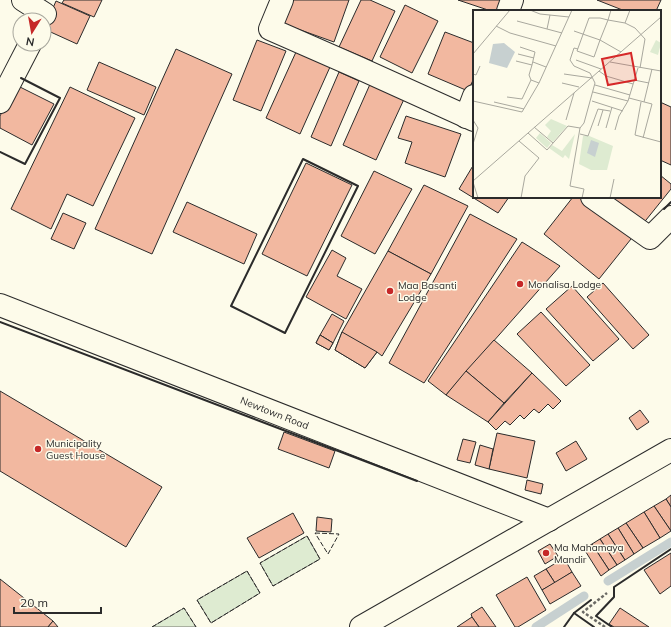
<svg xmlns="http://www.w3.org/2000/svg" width="671" height="627" font-family="Mulish,sans-serif">
	<style>
		.green { fill: #deebd1; stroke: #74746e }
		.lines { fill: none; stroke-linecap: round; stroke-linejoin: round }
		.stream { stroke: #c7d0d0; stroke-width: 9 }
		.building { fill: #f2b8a0; stroke: #2b2b2b }
		.minor-casing { stroke: #2b2b2b; stroke-width: 24 }
		.major-casing { stroke: #2b2b2b; stroke-width: 24 }
		.path { stroke: #6a6964; stroke-width: 2.5; stroke-dasharray: 3 2; stroke-linecap: butt }
		.minor { stroke: #fdfbea; stroke-width: 22 }
		.major { stroke: #fdfbea; stroke-width: 22 }
		.fence { stroke: #2b2b2b; stroke-width: 1; stroke-dasharray: 5 2; stroke-linecap: butt }
		.wall { stroke: #2b2b2b; stroke-width: 2 }
		.poi-dot { fill: #c62828; stroke: #fdfbea; stroke-width: 1.5 }
		.labels { text-anchor: middle; dominant-baseline: central; stroke-width: 3; stroke-linejoin: round; paint-order: stroke }
		.poi-label { font-size: 10px; fill: #2b2b2b; stroke: #fdfbea; text-anchor: start }
		.street-label { font-size: 10px; fill: #2b2b2b; stroke: #fdfbea }
		.inset-road { fill: none; stroke: #a9a89e; stroke-width: 1 }
		.view { fill: #d62828; fill-opacity: 0.15; stroke: #d62828; stroke-width: 2 }
		.inset-edge { fill: none; stroke: #2b2b2b; stroke-width: 2 }
	</style>
	<rect width="100%" height="100%" fill="#fdfbea"/>
	<!-- green -->
	<g class="green">
		<path d="M 307,536 L 320,559 L 273,586 L 260,563 Z"/>
		<path d="M 247,571 L 260,593 L 211,623 L 197,600 Z"/>
		<path d="M 184,608 L 196,627 L 152,627 Z"/>
	</g>
	<g class="lines">
		<!-- stream -->
		<g class="stream">
			<path d="M 608,581 L 671,542"/>
			<path d="M 536,627 L 584,596"/>
		</g>
	</g>
	<!-- building -->
	<g class="building">
		<path d="M 64,0 L 102,0 L 94,17 L 62,3 Z"/>
		<path d="M 290,0 L 349,0 L 334,42 L 281,23 Z"/>
		<path d="M 361,0 L 370,0 L 395,11 L 372,61 L 339,47 Z"/>
		<path d="M 458,0 L 506,0 L 502,11 L 491,11 Z"/>
		<path d="M 597,0 L 661,0 L 656,11 L 625,11 Z"/>
		<path d="M 56,1 L 90,16 L 77,44 L 44,29 Z"/>
		<path d="M 405,5 L 438,21 L 412,73 L 380,57 Z"/>
		<path d="M 445,32 L 474,43 L 474,78 L 468,91 L 428,74 Z"/>
		<path d="M 257,40 L 286,51 L 261,111 L 233,100 Z"/>
		<path d="M 176,49 L 232,74 L 152,254 L 95,229 Z"/>
		<path d="M 296,52 L 330,67 L 300,134 L 266,118 Z"/>
		<path d="M 99,62 L 156,87 L 144,115 L 87,90 Z"/>
		<path d="M 339,72 L 359,81 L 331,146 L 311,137 Z"/>
		<path d="M 371,82 L 405,97 L 376,160 L 343,145 Z"/>
		<path d="M 16,85 L 54,104 L 32,145 L 0,128 L 0,116 Z"/>
		<path d="M 70,87 L 135,118 L 93,206 L 67,194 L 51,229 L 11,209 Z"/>
		<path d="M 660,102 L 671,107 L 671,165 L 660,160 Z"/>
		<path d="M 406,116 L 461,134 L 445,177 L 405,163 L 412,142 L 398,138 Z"/>
		<path d="M 306,163 L 352,185 L 307,276 L 262,254 Z"/>
		<path d="M 474,164 L 474,197 L 509,197 L 498,213 L 459,189 Z"/>
		<path d="M 374,171 L 412,189 L 375,254 L 341,236 Z"/>
		<path d="M 660,175 L 671,184 L 671,189 L 642,225 L 604,197 L 660,197 Z"/>
		<path d="M 424,185 L 468,206 L 431,274 L 388,251 Z"/>
		<path d="M 573,197 L 586,197 L 635,234 L 599,279 L 544,234 Z"/>
		<path d="M 187,202 L 257,234 L 244,264 L 173,232 Z"/>
		<path d="M 63,213 L 86,223 L 74,249 L 51,239 Z"/>
		<path d="M 470,214 L 517,239 L 424,383 L 389,363 Z"/>
		<path d="M 522,242 L 560,266 L 446,395 L 428,381 Z"/>
		<path d="M 332,250 L 346,258 L 337,276 L 362,289 L 346,319 L 306,297 Z"/>
		<path d="M 388,251 L 431,274 L 382,356 L 377,352 L 365,368 L 335,350 L 342,332 Z"/>
		<path d="M 603,283 L 649,335 L 633,349 L 587,297 Z"/>
		<path d="M 572,286 L 619,339 L 593,361 L 546,309 Z"/>
		<path d="M 541,312 L 590,365 L 566,386 L 517,334 Z"/>
		<path d="M 332,314 L 344,321 L 333,343 L 320,335 Z"/>
		<path d="M 342,332 L 377,352 L 365,368 L 335,350 Z"/>
		<path d="M 320,335 L 333,343 L 329,350 L 316,343 Z"/>
		<path d="M 320,335 L 333,343 L 329,350 L 316,343 Z"/>
		<path d="M 494,340 L 532,373 L 504,403 L 466,371 Z"/>
		<path d="M 466,371 L 504,403 L 488,422 L 446,395 Z"/>
		<path d="M 532,373 L 561,401 L 553,409 L 548,404 L 539,413 L 534,409 L 524,419 L 520,415 L 510,425 L 505,421 L 496,430 L 488,422 Z"/>
		<path d="M 0,391 L 162,487 L 126,547 L 0,471 Z"/>
		<path d="M 640,410 L 649,422 L 637,430 L 629,418 Z"/>
		<path d="M 284,432 L 335,451 L 329,468 L 278,449 Z"/>
		<path d="M 497,433 L 535,441 L 527,478 L 489,469 Z"/>
		<path d="M 463,439 L 476,442 L 470,463 L 457,460 Z"/>
		<path d="M 576,441 L 587,459 L 566,471 L 556,453 Z"/>
		<path d="M 480,445 L 493,449 L 489,469 L 475,465 Z"/>
		<path d="M 527,480 L 543,484 L 541,494 L 525,490 Z"/>
		<path d="M 671,495 L 671,507 L 666,499 Z"/>
		<path d="M 666,499 L 671,507 L 671,531 L 654,506 Z"/>
		<path d="M 654,506 L 671,531 L 660,538 L 644,512 Z"/>
		<path d="M 644,512 L 660,538 L 643,548 L 626,523 Z"/>
		<path d="M 293,513 L 304,533 L 259,558 L 247,538 Z"/>
		<path d="M 317,517 L 332,519 L 331,532 L 316,531 Z"/>
		<path d="M 626,523 L 643,548 L 634,554 L 618,528 Z"/>
		<path d="M 618,528 L 634,554 L 625,560 L 608,534 Z"/>
		<path d="M 608,534 L 625,560 L 617,565 L 600,539 Z"/>
		<path d="M 600,539 L 617,565 L 609,570 L 592,544 Z"/>
		<path d="M 550,544 L 558,556 L 545,564 L 538,551 Z"/>
		<path d="M 592,544 L 609,570 L 601,576 L 584,549 Z"/>
		<path d="M 671,553 L 671,586 L 660,594 L 644,570 Z"/>
		<path d="M 564,558 L 572,572 L 555,583 L 546,569 Z"/>
		<path d="M 546,569 L 555,583 L 542,590 L 534,576 Z"/>
		<path d="M 572,572 L 581,586 L 550,604 L 542,590 Z"/>
		<path d="M 527,577 L 546,610 L 518,627 L 515,627 L 496,595 Z"/>
		<path d="M 0,579 L 53,621 L 48,627 L 0,627 Z"/>
		<path d="M 482,607 L 496,627 L 479,627 L 472,617 L 471,614 Z"/>
		<path d="M 620,608 L 649,627 L 614,627 L 609,624 Z"/>
		<path d="M 472,617 L 479,627 L 457,627 Z"/>
		<path d="M 53,621 L 58,627 L 48,627 Z"/>
	</g>
	<g class="lines">
		<defs>
			<g id="minor">
				<path d="M 23,0 L 45,14"/>
				<path d="M 282,0 L 270,29 L 359,68 L 474,120"/>
				<path d="M 508,11 L 512,0"/>
				<path d="M 0,102 L 30,44"/>
				<path d="M 466,117 L 474,96"/>
				<path d="M 592,197 L 650,238 L 671,217"/>
				<path id="s1" d="M 0,305 L 549,520"/>
			</g>
			<path id="major" d="M 361,627 L 671,450"/>
		</defs>
		<!-- minor casing -->
		<use href="#minor" class="minor-casing"/>
		<!-- major casing -->
		<use href="#major" class="major-casing"/>
		<!-- path -->
		<path class="path" d="M 605,627 L 583,612 L 607,593"/>
		<!-- minor -->
		<use href="#minor" class="minor"/>
		<!-- major -->
		<use href="#major" class="major"/>
		<!-- fence -->
		<g class="fence">
			<path d="M 315,533 L 339,534 L 328,554 Z"/>
			<path d="M 307,536 L 320,559 L 273,586 L 260,563 Z"/>
			<path d="M 247,571 L 260,593 L 211,623 L 197,600 Z"/>
			<path d="M 152,627 L 184,608 L 196,627"/>
		</g>
		<!-- wall -->
		<g class="wall">
			<path d="M 0,152 L 25,164 L 60,98 L 21,78"/>
			<path d="M 303,159 L 358,186 L 285,333 L 231,306 Z"/>
			<path d="M 664,209 L 671,202"/>
			<path d="M 0,322 L 417,481"/>
			<path d="M 591,600 L 574,613 L 594,627"/>
			<path d="M 564,627 L 574,613"/>
			<path d="M 612,627 L 596,616 L 614,597 L 614,587 L 671,549"/>
		</g>
	</g>
	<!-- markers -->
	<g class="poi-dot">
		<circle cx="520" cy="284" r="4"/>
		<circle cx="390" cy="291" r="4"/>
		<circle cx="38" cy="449" r="4"/>
		<circle cx="546" cy="553" r="4"/>
	</g>
	<g class="labels">
		<!-- poi labels -->
		<g class="poi-label">
			<text x="528" y="284">Monalisa Lodge</text>
			<text x="398" y="285">Maa Basanti<tspan x="398" dy="12">Lodge</tspan></text>
			<text x="46" y="443">Municipality<tspan x="46" dy="12">Guest House</tspan></text>
			<text x="554" y="547">Ma Mahamaya<tspan x="554" dy="12">Mandir</tspan></text>
		</g>
		<!-- street labels -->
		<g class="street-label">
			<text stroke="none"><textPath href="#s1" startOffset="295">Newtown Road</textPath></text>
		</g>
	</g>
	<!-- overview -->
	<g transform="translate(473 10)">
		<rect width="188" height="188" fill="#fdfbea"/>
		<path d="M 183,30 L 188,33 L 185,45 L 177,42 ZM 78,109 L 94,116 L 80,132 L 74,127 L 78,121 L 72,115 ZM 67,123 L 78,133 L 74,138 L 63,128 ZM 102,124 L 96,149 L 92,145 L 90,148 L 76,138 L 79,135 L 89,141 ZM 114,125 L 140,136 L 134,160 L 118,160 L 106,154 L 110,126 Z" fill="#deebd1"/>
		<path d="M 31,33 L 42,42 L 34,58 L 16,53 L 20,34 ZM 118,130 L 126,133 L 122,147 L 114,143 Z" fill="#c7d0d0"/>
		<path class="inset-road" d="M 57,0 L 67,4 L 96,7M 138,0 L 135,10 L 127,30 L 121,47 L 104,41 L 116,8 L 127,8 L 135,10 L 152,13 L 162,18 L 172,29 L 167,58M 44,11 L 89,23M 152,13 L 157,0M 23,16 L 37,23 L 83,36M 74,19 L 77,5M 101,21 L 127,30 L 148,42M 47,37 L 62,42 L 59,55M 105,39 L 101,38 L 97,50 L 101,56 L 117,63 L 122,73 L 111,113 L 107,118 L 97,176 L 111,179 L 109,188M 0,44 L 37,0M 45,44 L 61,48M 103,50 L 128,59M 43,51 L 59,55 L 56,65 L 58,70 L 66,73M 60,52 L 73,57M 137,52 L 188,61M 126,61 L 133,66 L 160,74M 0,64 L 3,65 L 7,56M 91,64 L 119,68M 161,70 L 176,73M 89,73 L 106,77M 122,75 L 157,85M 120,82 L 155,91M 34,87 L 49,89 L 58,70M 156,88 L 179,94M 0,91 L 49,102 L 66,73 L 99,0M 119,91 L 150,101M 21,92 L 51,99M 168,92 L 162,125 L 188,132M 171,92 L 179,59M 0,110 L 5,118 L 0,134M 93,110 L 101,83M 125,116 L 130,100M 61,117 L 80,133M 133,118 L 139,97M 142,120 L 146,106 L 155,91 L 165,58M 55,123 L 74,140 L 95,116 L 107,118M 107,124 L 115,126 L 125,99 L 137,101M 170,128 L 179,94M 46,131 L 66,148 L 52,166 L 48,188M 0,171 L 188,7M 0,172 L 5,188M 137,188 L 141,169"/>
		<path class="view" d="M 158,43 L 163,70 L 135,75 L 129,49 Z"/>
		<rect width="188" height="188" class="inset-edge"/>
	</g>
	<!-- north arrow -->
	<g transform="translate(32 32) rotate(191)"><circle r="19" fill="#fdfbea" stroke="#a9a89e"/>
	<path d="M0-3L7 15L0 10L-7 15Z" fill="#c62828"/>
	<text y="-6" font-size="11" font-weight="bold" text-anchor="middle" fill="#2b2b2b">N</text>
	</g>
	<!-- scale -->
	<path d="M14 607v6h87v-6" fill="none" stroke="#2b2b2b" stroke-width="2"/>
	<text x="20" y="607" font-size="12" fill="#2b2b2b" stroke="#fdfbea" stroke-width="3" paint-order="stroke">20 m</text>
</svg>
